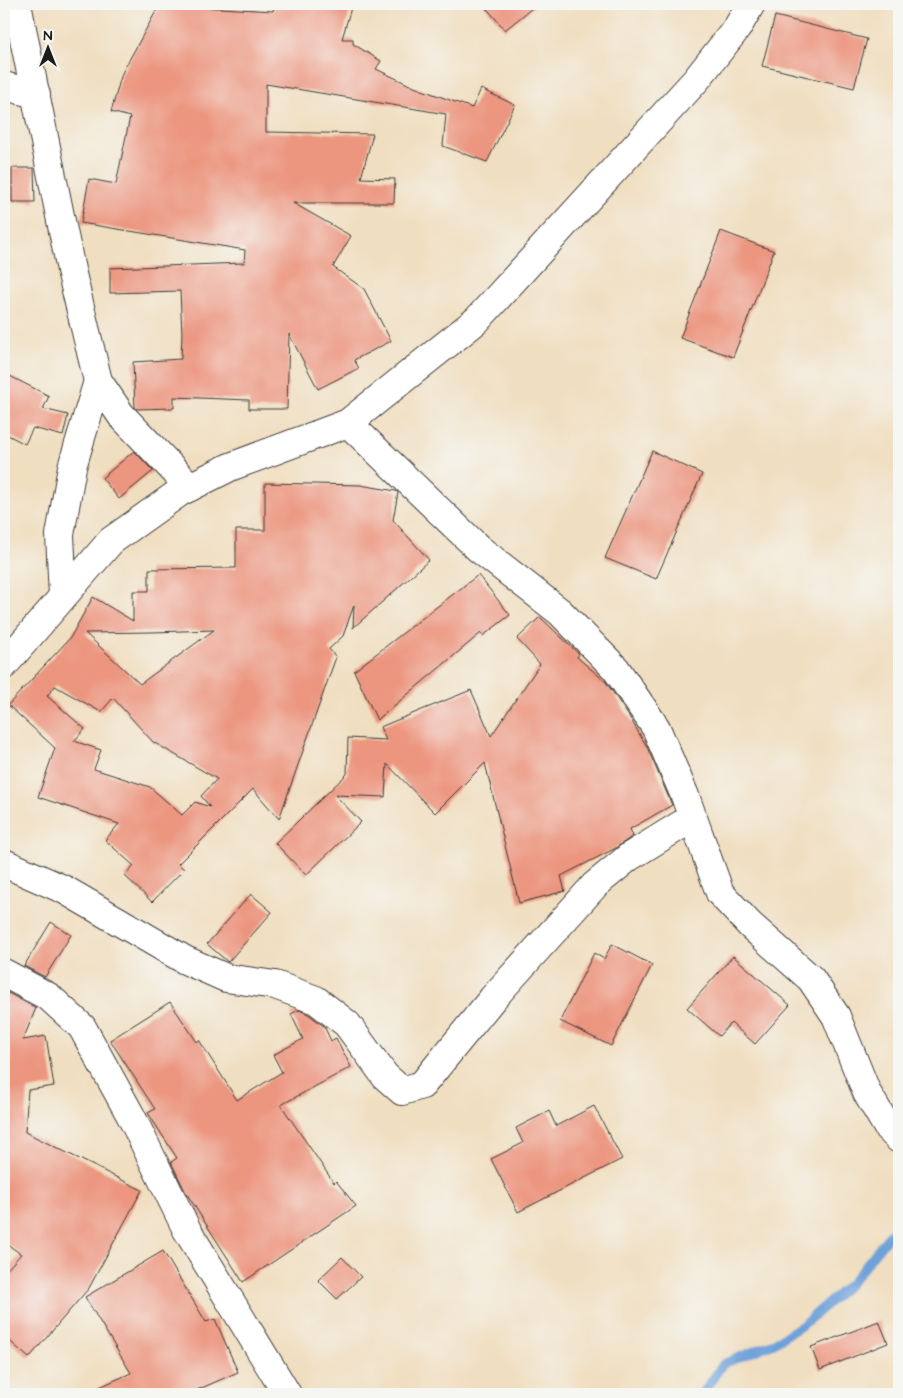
<svg xmlns="http://www.w3.org/2000/svg" width="903" height="1398" font-family="'Architects Daughter',sans-serif">
	<style>
		.lines { fill: none; stroke-linecap: round; stroke-linejoin: round }
		.stream { stroke: #6ea1d9; stroke-width: 9 }
		.building { fill: #ec9680; fill-rule: evenodd }
		.minor-casing { stroke: #3c3935; stroke-width: 30 }
		.minor { stroke: #fff; stroke-width: 28 }
	</style>
	<rect width="100%" height="100%" fill="#f6f6f2"/>
	<filter id="ink" filterUnits="userSpaceOnUse"><feTurbulence type="fractalNoise" baseFrequency=".02" numOctaves="2"/><feDisplacementMap in="SourceGraphic" scale="10" xChannelSelector="R" yChannelSelector="G"/><feConvolveMatrix kernelMatrix="1 2 1 2 8 2 1 2 1" color-interpolation-filters="sRGB"/></filter>
	<filter id="wash" filterUnits="userSpaceOnUse"><feTurbulence type="fractalNoise" baseFrequency=".0096" numOctaves="4" result="noise"/><feDisplacementMap in="SourceGraphic" scale="20" xChannelSelector="R" yChannelSelector="G"/><feGaussianBlur stdDeviation="1.12" result="paint"/><feColorMatrix in="noise" values="0 0 0 0 0 0 0 0 0 0 0 0 0 0 0 0 0 1.4 0 .05"/><feComposite in="paint" operator="in"/></filter>
	<g filter="url(#wash)">
		<rect width="100%" height="100%" fill="#f0dec0"/>
		<g class="lines">
			<!-- stream -->
			<path class="stream" d="M 702,1394 L 723,1364 L 774,1343 L 804,1324 L 851,1283 L 899,1223"/>
		</g>
		<g id="blocks">
			<!-- building -->
			<g class="building">
				<path d="M 160,4 L 202,4 L 202,7 L 273,11 L 275,4 L 352,4 L 342,39 L 353,39 L 353,44 L 381,61 L 376,69 L 414,87 L 472,108 L 481,89 L 515,105 L 487,162 L 443,146 L 446,114 L 266,84 L 266,132 L 373,134 L 361,178 L 395,179 L 394,203 L 293,203 L 351,236 L 333,267 L 364,289 L 391,341 L 354,360 L 359,368 L 318,389 L 289,334 L 287,409 L 249,409 L 249,400 L 174,397 L 174,408 L 137,409 L 135,407 L 133,362 L 181,359 L 182,333 L 180,291 L 110,293 L 110,268 L 244,263 L 245,250 L 81,223 L 89,179 L 116,184 L 130,117 L 111,112 L 122,73 Z"/>
				<path d="M 483,4 L 537,4 L 505,30 Z"/>
				<path d="M 775,16 L 867,39 L 854,88 L 762,66 Z"/>
				<path d="M 12,168 L 34,168 L 35,202 L 12,202 Z"/>
				<path d="M 721,231 L 774,251 L 733,357 L 680,338 Z"/>
				<path d="M 4,373 L 49,396 L 43,409 L 68,415 L 63,436 L 33,428 L 25,444 L 4,433 Z"/>
				<path d="M 134,451 L 153,471 L 119,499 L 102,478 Z"/>
				<path d="M 652,451 L 702,474 L 656,579 L 605,558 Z"/>
				<path d="M 265,483 L 360,485 L 396,491 L 398,493 L 393,520 L 429,560 L 353,628 L 354,605 L 343,636 L 329,649 L 336,657 L 279,819 L 253,789 L 178,864 L 184,869 L 152,902 L 125,876 L 134,866 L 105,840 L 119,824 L 38,797 L 55,748 L 8,705 L 70,638 L 93,597 L 133,621 L 133,591 L 149,591 L 149,569 L 236,568 L 236,530 L 265,530 ZM 214,630 L 140,684 L 85,633 L 152,632 ZM 55,686 L 101,712 L 113,698 L 153,742 L 217,779 L 201,796 L 210,807 L 195,802 L 182,815 L 150,787 L 94,769 L 101,750 L 74,741 L 85,729 L 47,696 Z"/>
				<path d="M 478,575 L 510,615 L 483,636 L 481,633 L 377,720 L 354,671 Z"/>
				<path d="M 540,617 L 579,654 L 577,657 L 606,682 L 630,718 L 647,747 L 672,805 L 630,829 L 633,836 L 614,849 L 561,876 L 565,891 L 519,903 L 485,763 L 435,813 L 387,764 L 385,797 L 335,795 L 361,822 L 306,875 L 275,843 L 347,774 L 348,738 L 386,740 L 380,727 L 471,690 L 491,736 L 540,664 L 517,639 Z"/>
				<path d="M 251,894 L 272,912 L 228,962 L 207,944 Z"/>
				<path d="M 51,922 L 71,935 L 45,977 L 24,966 Z"/>
				<path d="M 612,944 L 652,965 L 611,1046 L 560,1021 L 594,953 L 604,959 Z"/>
				<path d="M 733,956 L 790,1005 L 755,1044 L 731,1023 L 719,1036 L 687,1008 Z"/>
				<path d="M 8,993 L 36,1008 L 23,1040 L 46,1036 L 54,1086 L 28,1090 L 25,1132 L 142,1190 L 89,1288 L 29,1358 L 4,1336 L 4,1273 L 21,1254 L 4,1242 L 4,995 L 6,996 Z"/>
				<path d="M 170,1002 L 197,1042 L 199,1040 L 237,1100 L 282,1072 L 273,1055 L 303,1039 L 291,1014 L 299,1010 L 308,1014 L 324,1026 L 331,1041 L 336,1038 L 351,1067 L 281,1105 L 334,1183 L 336,1181 L 356,1206 L 243,1282 L 185,1191 L 171,1162 L 177,1158 L 148,1113 L 155,1109 L 110,1040 Z"/>
				<path d="M 594,1106 L 622,1159 L 518,1212 L 491,1159 L 523,1143 L 516,1128 L 549,1111 L 556,1126 Z"/>
				<path d="M 163,1251 L 206,1322 L 215,1319 L 238,1372 L 188,1394 L 84,1394 L 131,1373 L 85,1297 Z"/>
				<path d="M 342,1257 L 361,1277 L 337,1299 L 318,1280 Z"/>
				<path d="M 879,1321 L 888,1343 L 820,1370 L 811,1347 Z"/>
			</g>
		</g>
	</g>
	<g filter="url(#ink)">
		<use href="#blocks" fill-opacity="0" stroke="#3c3935" stroke-width="1"/>
		<g class="lines">
			<defs>
				<g id="minor">
					<path d="M 17,4 L 71,270 L 98,381 L 121,415 L 190,487"/>
					<path d="M 4,86 L 36,94"/>
					<path d="M 348,423 L 478,548 L 560,612 L 616,669 L 656,728 L 685,796 L 720,893 L 750,925 L 811,979 L 836,1016 L 867,1093 L 888,1128 L 899,1139"/>
					<path d="M 63,596 L 60,535 L 72,467 L 98,381"/>
					<path d="M 4,665 L 111,541 L 180,492 L 230,467 L 348,423 L 477,320 L 696,80 L 737,28 L 751,4"/>
					<path d="M 4,863 L 65,890 L 185,960 L 226,978 L 275,985 L 316,1000 L 347,1024 L 385,1076 L 402,1091 L 422,1085 L 493,998 L 595,885 L 629,857 L 692,818"/>
					<path d="M 4,973 L 49,997 L 82,1027 L 131,1116 L 187,1230 L 287,1394"/>
				</g>
			</defs>
			<!-- minor casing -->
			<use href="#minor" class="minor-casing"/>
			<!-- minor -->
			<use href="#minor" class="minor"/>
		</g>
	</g>
	<!-- margin -->
	<rect width="903" height="1398" fill="none" stroke="#f6f6f2" stroke-width="20"/>
	<!-- north arrow -->
	<g transform="translate(48 48)" stroke="#f6f6f2" stroke-width="4" paint-order="stroke">
	<path d="M0-4L9 19L0 12L-9 19Z" fill="#1c1c1c"/>
	<text y="-8" font-size="14" font-weight="bold" text-anchor="middle" fill="#1c1c1c">N</text>
	</g>
</svg>
